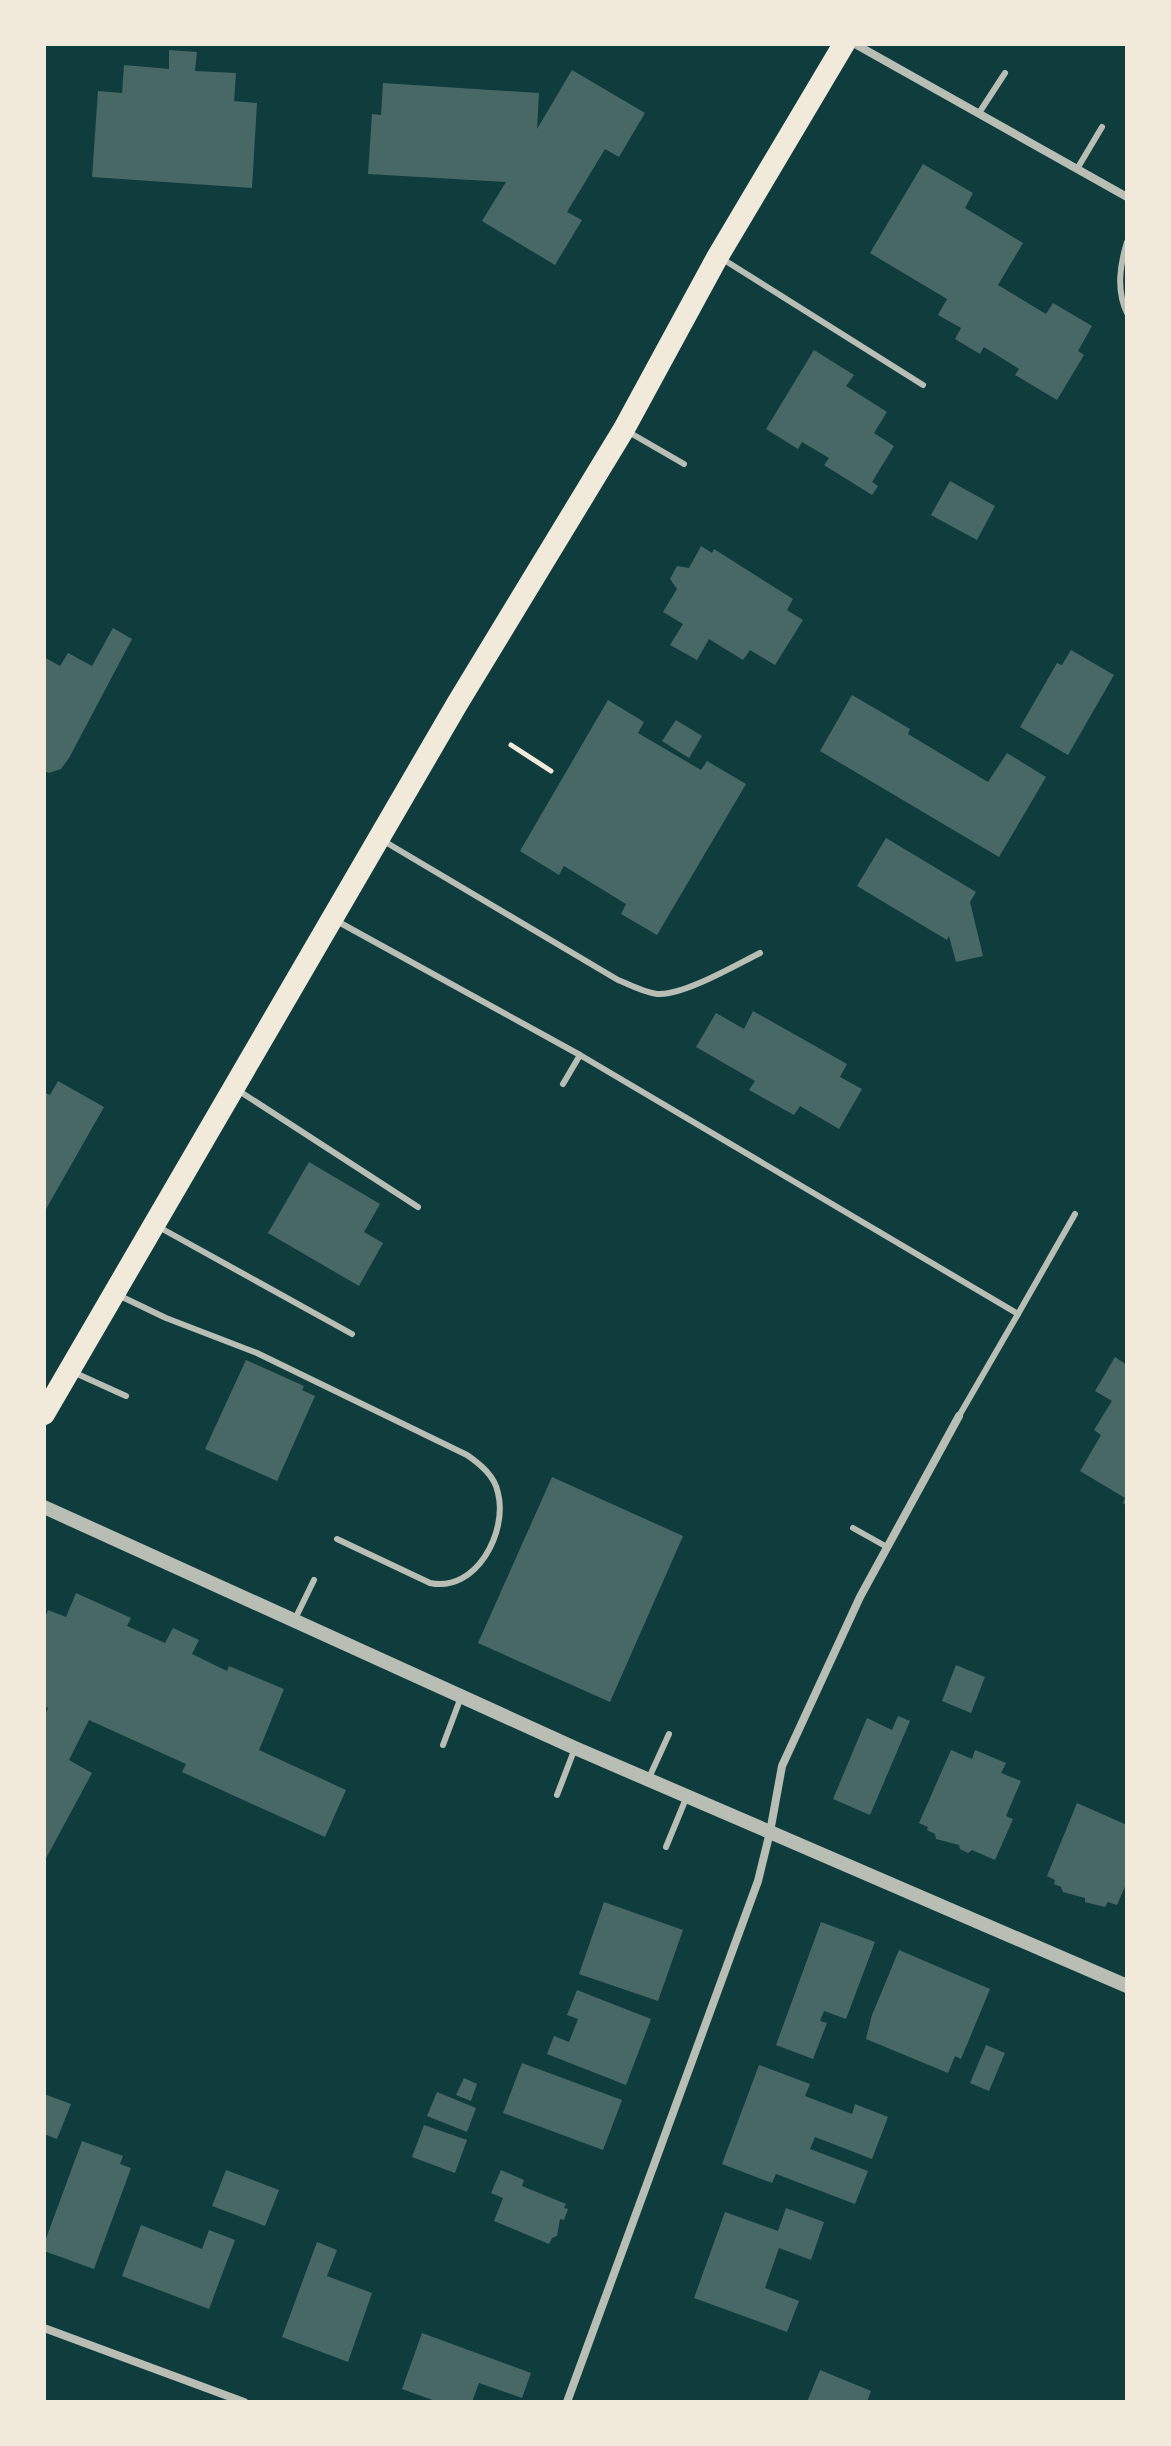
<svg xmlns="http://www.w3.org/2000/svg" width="1171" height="2446" font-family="'Varela Round',sans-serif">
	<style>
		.building { fill: #486865 }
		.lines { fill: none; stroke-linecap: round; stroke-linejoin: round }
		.path { stroke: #f1e9da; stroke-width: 5 }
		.service { stroke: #b8beb3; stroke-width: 6 }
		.minor { stroke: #b8beb3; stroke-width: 8 }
		.tertiary { stroke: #b8beb3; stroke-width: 14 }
		.trunk { stroke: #f1e9da; stroke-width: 22 }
	</style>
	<rect width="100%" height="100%" fill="#0f3d3e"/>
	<!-- building -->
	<g class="building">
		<path d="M 169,50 L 197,52 L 195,71 L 236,73 L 234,101 L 257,103 L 252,188 L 92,177 L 98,91 L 122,93 L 124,65 L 169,69 Z"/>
		<path d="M 572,70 L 645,113 L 619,157 L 605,149 L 567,212 L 582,220 L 555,265 L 482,221 L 506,182 L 368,174 L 372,114 L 381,115 L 383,83 L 539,93 L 537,129 Z"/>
		<path d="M 923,164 L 973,193 L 965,208 L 1023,243 L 998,285 L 1046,314 L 1053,303 L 1092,326 L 1078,351 L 1084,355 L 1057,400 L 1015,375 L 1019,369 L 984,347 L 980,354 L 955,339 L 961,328 L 938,315 L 947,299 L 870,253 Z"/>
		<path d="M 814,350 L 854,375 L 846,386 L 887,412 L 874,433 L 894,446 L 872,482 L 878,486 L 872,495 L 824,465 L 829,458 L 802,442 L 798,449 L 766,429 Z"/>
		<path d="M 950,481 L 995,506 L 977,540 L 931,515 Z"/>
		<path d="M 701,546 L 712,553 L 714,549 L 793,599 L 787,610 L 803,620 L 775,665 L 750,650 L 743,660 L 709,639 L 697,660 L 670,645 L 683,624 L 663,612 L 677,589 L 670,579 L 677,566 L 689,568 Z"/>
		<path d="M 113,628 L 132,639 L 69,758 L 61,769 L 49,773 L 44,771 L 44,657 L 60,666 L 68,653 L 92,666 Z"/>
		<path d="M 1071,650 L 1114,675 L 1068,755 L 1020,727 L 1057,663 L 1062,665 Z"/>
		<path d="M 852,695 L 910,729 L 908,734 L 988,782 L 1007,753 L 1046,777 L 999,857 L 820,751 Z"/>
		<path d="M 608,700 L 644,722 L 638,733 L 701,770 L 707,761 L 746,784 L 657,935 L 621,914 L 626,904 L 564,866 L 559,875 L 520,851 Z"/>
		<path d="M 676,720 L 702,736 L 689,758 L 662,741 Z"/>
		<path d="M 886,838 L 976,892 L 970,902 L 983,956 L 956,962 L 949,936 L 947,940 L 857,886 Z"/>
		<path d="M 753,1011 L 847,1064 L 840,1077 L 862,1089 L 839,1129 L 800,1106 L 794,1115 L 749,1090 L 755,1081 L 696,1047 L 716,1013 L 744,1029 Z"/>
		<path d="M 58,1081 L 104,1107 L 46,1209 L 44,1208 L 44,1092 L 50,1095 Z"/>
		<path d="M 309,1162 L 380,1204 L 364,1232 L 383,1243 L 359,1286 L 268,1233 Z"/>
		<path d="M 1115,1357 L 1127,1365 L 1127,1506 L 1123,1503 L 1125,1498 L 1080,1471 L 1101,1435 L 1094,1430 L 1112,1401 L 1095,1391 Z"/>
		<path d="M 246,1360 L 304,1386 L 302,1390 L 315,1396 L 277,1481 L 205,1449 Z"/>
		<path d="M 552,1477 L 683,1536 L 610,1702 L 478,1643 Z"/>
		<path d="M 76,1593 L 131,1618 L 127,1626 L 165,1643 L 173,1628 L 199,1640 L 192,1654 L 227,1671 L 229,1666 L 284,1689 L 259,1750 L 346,1790 L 325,1837 L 182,1772 L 186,1764 L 89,1720 L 69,1760 L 92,1773 L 44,1862 L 44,1717 L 48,1708 L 44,1706 L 44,1620 L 48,1610 L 66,1617 Z"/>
		<path d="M 956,1665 L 985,1677 L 971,1713 L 942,1701 Z"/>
		<path d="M 898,1716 L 910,1721 L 870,1815 L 833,1799 L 867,1718 L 892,1730 Z"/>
		<path d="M 951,1750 L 972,1759 L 975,1750 L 1006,1763 L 1001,1773 L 1021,1781 L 1006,1816 L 1013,1819 L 995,1860 L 972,1850 L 968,1853 L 960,1849 L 959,1845 L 936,1839 L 935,1834 L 927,1830 L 928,1827 L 919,1823 Z"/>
		<path d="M 1077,1803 L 1127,1825 L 1127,1882 L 1117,1905 L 1108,1902 L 1105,1907 L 1085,1902 L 1085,1898 L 1063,1892 L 1061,1887 L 1054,1884 L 1055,1880 L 1047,1876 Z"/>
		<path d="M 604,1902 L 683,1930 L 658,2001 L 579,1974 Z"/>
		<path d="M 821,1922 L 875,1942 L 846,2019 L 824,2011 L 820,2021 L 827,2023 L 813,2059 L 776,2045 Z"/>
		<path d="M 899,1950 L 990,1989 L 961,2059 L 955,2056 L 948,2073 L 866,2039 L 872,2015 Z"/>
		<path d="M 577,1990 L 651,2019 L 626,2085 L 547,2054 L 554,2036 L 569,2042 L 578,2019 L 567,2015 Z"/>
		<path d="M 986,2045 L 1005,2053 L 989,2091 L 970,2083 Z"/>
		<path d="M 522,2063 L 622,2100 L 603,2150 L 503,2113 Z"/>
		<path d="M 759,2065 L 810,2084 L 805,2096 L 852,2114 L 855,2104 L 888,2117 L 872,2159 L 815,2137 L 810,2149 L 868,2171 L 855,2204 L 776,2174 L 772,2183 L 722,2164 Z"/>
		<path d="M 464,2078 L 477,2084 L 471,2101 L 456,2095 Z"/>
		<path d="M 437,2092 L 476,2108 L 467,2132 L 427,2116 Z"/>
		<path d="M 44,2094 L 71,2104 L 57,2139 L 44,2134 Z"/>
		<path d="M 424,2125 L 467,2140 L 455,2173 L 412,2157 Z"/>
		<path d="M 82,2141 L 123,2156 L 120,2164 L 131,2168 L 94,2269 L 44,2251 L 44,2244 Z"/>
		<path d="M 226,2170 L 279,2190 L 265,2226 L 212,2206 Z"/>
		<path d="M 501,2170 L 524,2180 L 522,2186 L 566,2204 L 564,2208 L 568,2209 L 564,2220 L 560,2219 L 557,2236 L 552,2238 L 549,2244 L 494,2221 L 503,2198 L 491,2193 Z"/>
		<path d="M 786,2208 L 824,2222 L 811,2260 L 779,2248 L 765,2288 L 799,2301 L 787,2332 L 694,2298 L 725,2212 L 778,2231 Z"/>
		<path d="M 141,2225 L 202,2249 L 209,2230 L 235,2240 L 209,2309 L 122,2276 Z"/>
		<path d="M 317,2242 L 337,2250 L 327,2276 L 372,2293 L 348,2362 L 282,2337 Z"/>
		<path d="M 422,2333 L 531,2373 L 522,2398 L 479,2383 L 472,2402 L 438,2402 L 402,2389 Z"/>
		<path d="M 820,2370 L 871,2391 L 867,2402 L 807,2402 Z"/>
	</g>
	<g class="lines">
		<!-- path -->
		<path class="path" d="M 511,745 L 551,771"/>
		<!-- service -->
		<g class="service">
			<path d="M 979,113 L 1005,73"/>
			<path d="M 1077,169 L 1102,127"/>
			<path d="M 1127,242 C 1120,265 1116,290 1127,313"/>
			<path d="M 721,258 L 923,385"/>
			<path d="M 627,431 L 684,464"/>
			<path d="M 382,840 L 618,980 C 631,985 647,994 660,994 C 686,994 736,965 760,953"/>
			<path d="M 335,920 L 580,1055 L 1018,1314 L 959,1416"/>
			<path d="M 563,1084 L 580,1055"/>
			<path d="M 236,1089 L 418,1207"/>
			<path d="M 157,1226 L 352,1334"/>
			<path d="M 118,1295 L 166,1318 L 257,1353 L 467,1455 C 480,1464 495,1476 498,1493 C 508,1532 476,1593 430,1583 L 337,1539"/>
			<path d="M 1018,1314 L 1075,1214"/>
			<path d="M 73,1372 L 126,1396"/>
			<path d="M 853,1528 L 887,1547"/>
			<path d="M 294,1621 L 314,1580"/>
			<path d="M 443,1745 L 461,1697"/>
			<path d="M 648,1780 L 669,1734"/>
			<path d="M 557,1795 L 575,1748"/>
			<path d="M 666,1847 L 687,1796"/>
		</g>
		<!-- minor -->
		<g class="minor">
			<path d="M 855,44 L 1127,197"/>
			<path d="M 44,2328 L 244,2402"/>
			<path d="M 567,2402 L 758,1881 L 770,1832 L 782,1766 L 860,1597 L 959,1416"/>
		</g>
		<!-- tertiary -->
		<path class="tertiary" d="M 44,1507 L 575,1748 L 1127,1986"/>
		<!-- trunk -->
		<path class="trunk" d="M 44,1414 L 457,704 L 624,429 L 718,256 L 844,44"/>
	</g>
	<!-- border -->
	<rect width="1171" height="2446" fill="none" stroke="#f1e9da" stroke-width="92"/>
</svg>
